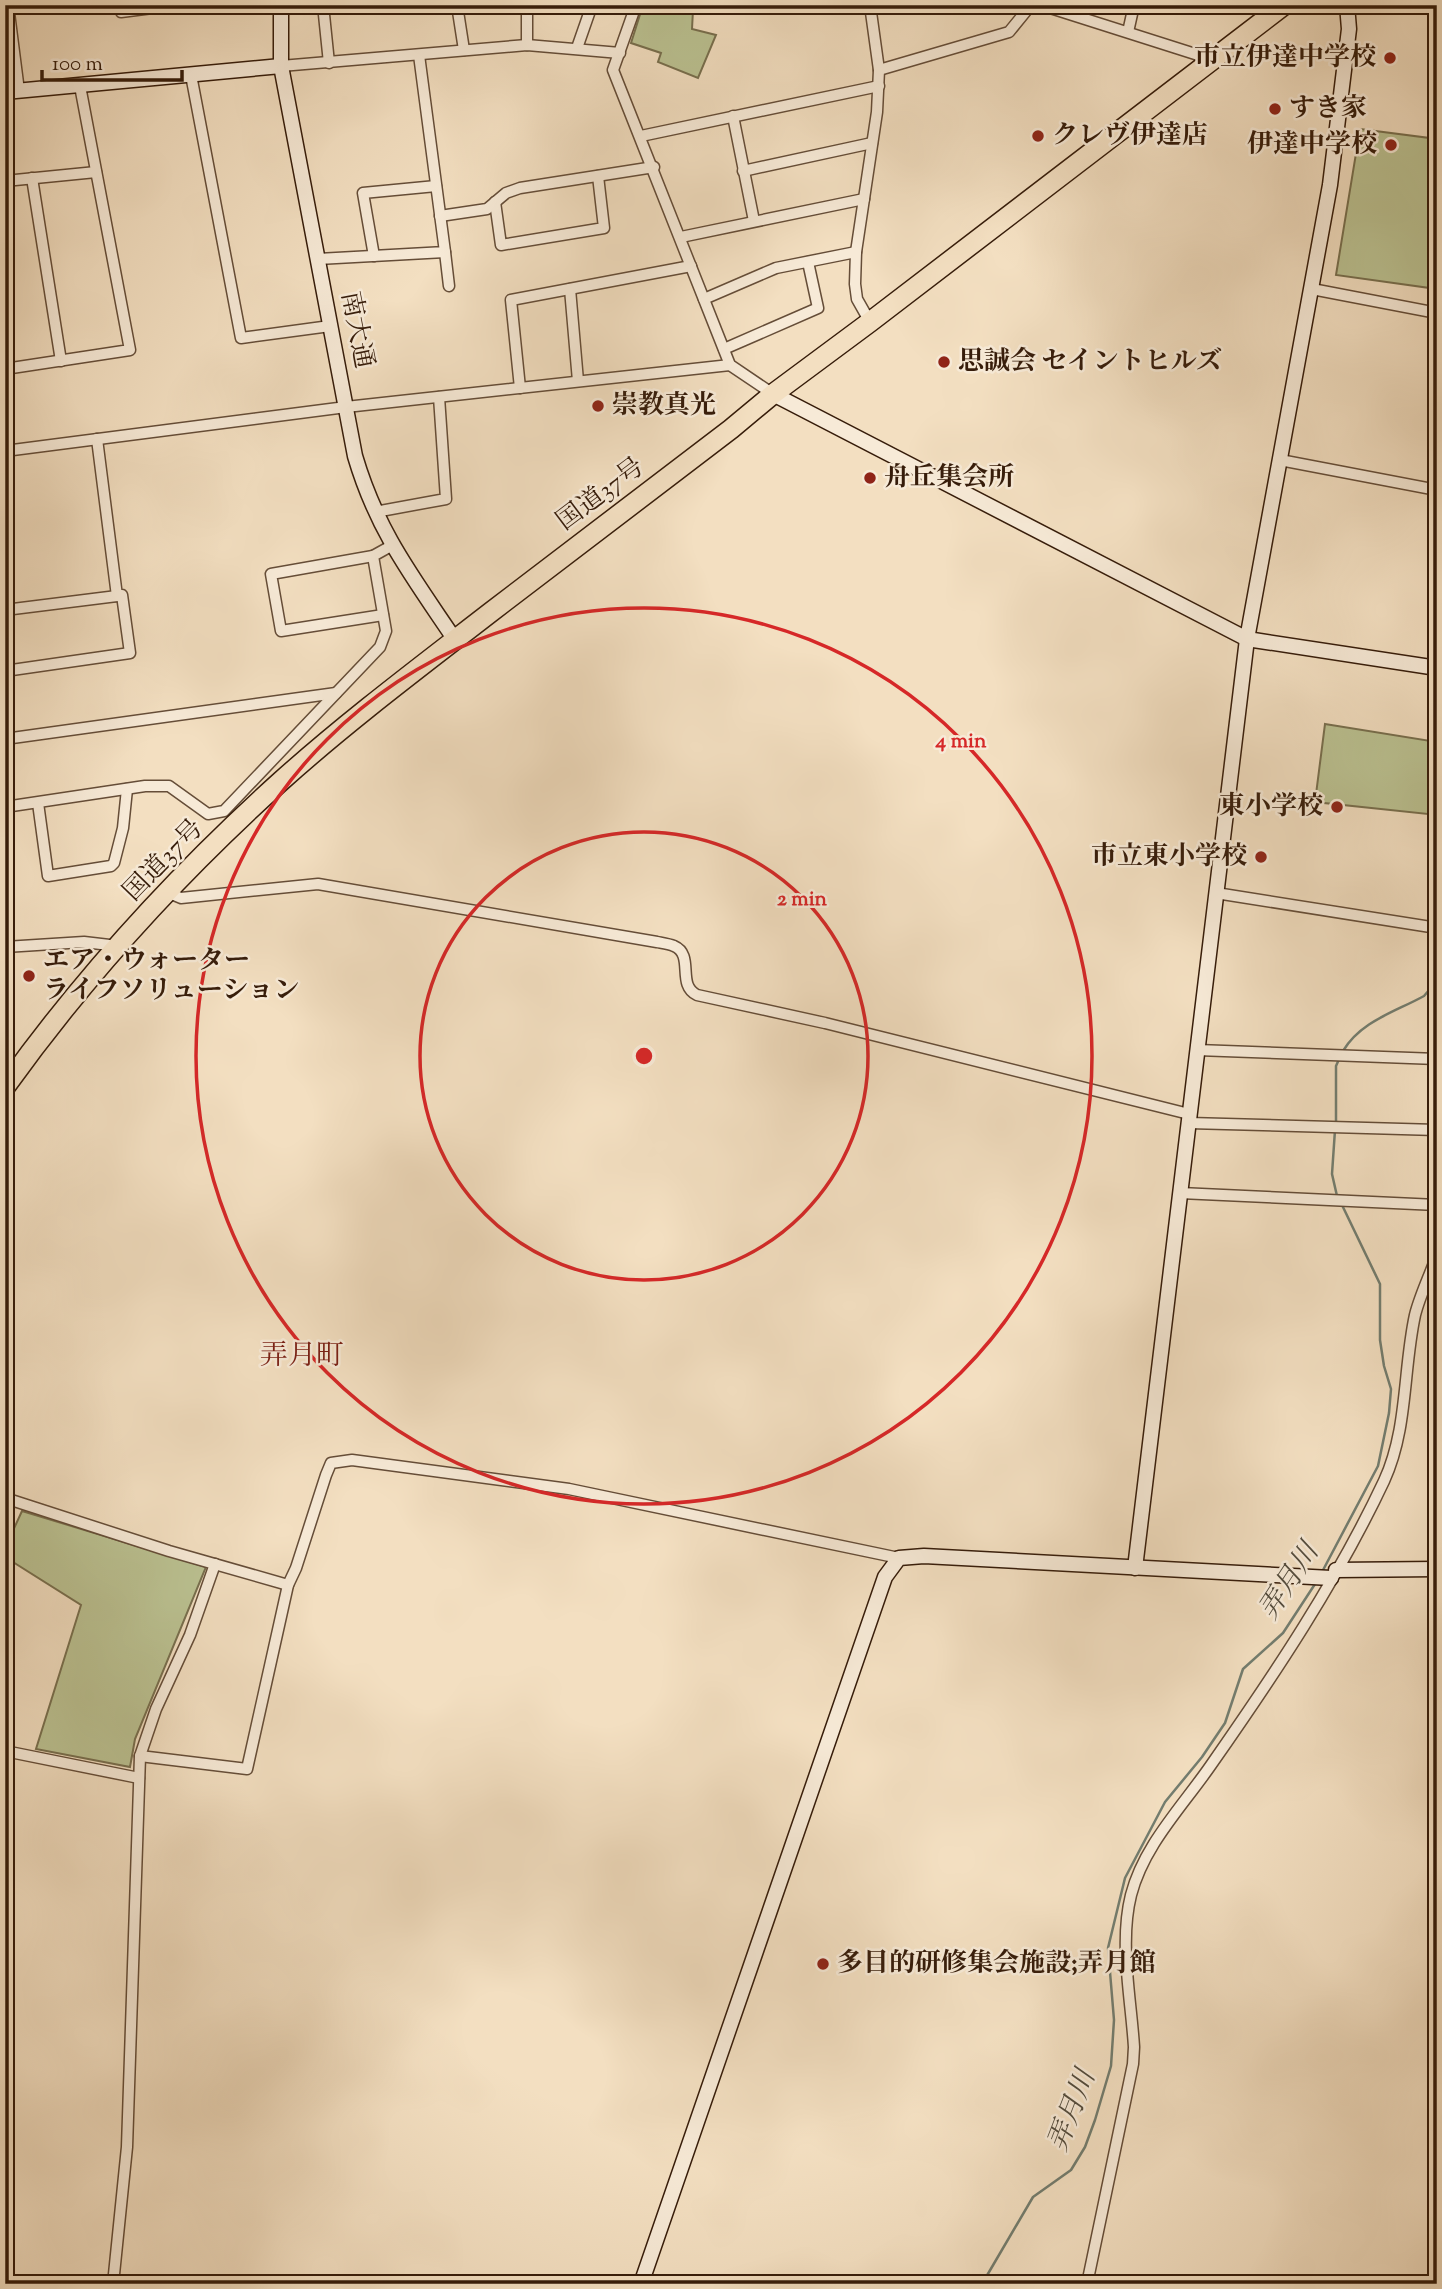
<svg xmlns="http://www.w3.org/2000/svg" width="1442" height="2289" font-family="'Sorts Mill Goudy','Noto Serif JP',serif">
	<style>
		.green { fill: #bbc292; stroke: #786f4e; stroke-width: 2 }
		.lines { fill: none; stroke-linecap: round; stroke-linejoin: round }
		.stream { stroke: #737d6f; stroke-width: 2.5 }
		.street-casing { stroke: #654d38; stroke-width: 13 }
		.secondary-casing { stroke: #361c0a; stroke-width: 17 }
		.highway-casing { stroke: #361c0a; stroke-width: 22 }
		.street { stroke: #f7ead7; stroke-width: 10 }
		.secondary { stroke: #f7ead7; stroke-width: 14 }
		.highway { stroke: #f3dfc1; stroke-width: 19 }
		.ring { fill: none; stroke: #d62828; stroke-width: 3.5 }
		.poi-dot { fill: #8f2418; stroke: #f7ead7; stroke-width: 2.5 }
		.labels { text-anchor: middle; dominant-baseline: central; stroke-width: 5; stroke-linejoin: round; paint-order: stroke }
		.poi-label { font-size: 26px; font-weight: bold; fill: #361c0a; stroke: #f7ead7; text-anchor: start }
		.street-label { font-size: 26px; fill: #361c0a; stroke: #f7ead7 }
		.neighbourhood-label { font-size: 28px; fill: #7a1f14; stroke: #f7ead7 }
		.water-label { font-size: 28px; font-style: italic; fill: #544c3d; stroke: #f7ead7 }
		.centre { fill: #d62828; stroke: #f7ead7; stroke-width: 3.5 }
		.ring-label { font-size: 21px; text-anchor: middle; font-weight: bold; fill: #d62828; stroke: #f7ead7; stroke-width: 5; stroke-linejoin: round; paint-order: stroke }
	</style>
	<rect width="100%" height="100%" fill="#f3dfc1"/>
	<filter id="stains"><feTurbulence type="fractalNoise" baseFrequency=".00286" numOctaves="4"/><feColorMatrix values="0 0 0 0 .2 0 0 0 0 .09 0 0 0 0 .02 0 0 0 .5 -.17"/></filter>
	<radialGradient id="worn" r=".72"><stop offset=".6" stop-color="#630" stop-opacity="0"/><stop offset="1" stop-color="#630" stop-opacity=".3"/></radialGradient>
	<!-- green -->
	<g class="green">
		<path d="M 643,5 L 674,5 L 693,10 L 692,29 L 716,35 L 698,78 L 658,62 L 661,53 L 631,43 Z"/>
		<path d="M 1360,129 L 1437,139 L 1437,289 L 1336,275 Z"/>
		<path d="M 1325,724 L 1437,742 L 1437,815 L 1315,802 Z"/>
		<path d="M 22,1511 L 206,1567 L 135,1739 L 130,1767 L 36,1749 L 81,1605 L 5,1557 L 5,1548 Z"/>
	</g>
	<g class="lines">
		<!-- stream -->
		<g class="stream">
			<path d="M 1343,1051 C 1361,1021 1395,1012 1424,996 L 1430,989 L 1437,966"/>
			<path d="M 1336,1123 L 1336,1066 L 1340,1057"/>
			<path d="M 1335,1130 L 1332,1174 L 1337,1196"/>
			<path d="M 1322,1572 L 1378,1466 L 1389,1413 L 1391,1389 L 1384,1366 L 1380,1340 L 1380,1284 L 1342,1205"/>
			<path d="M 982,2284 L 1033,2197 L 1071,2170 L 1085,2147 L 1095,2120 L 1111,2066 L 1114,2020 L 1108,1948 L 1125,1878 L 1165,1802 L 1202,1757 L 1225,1723 L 1243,1669 L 1283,1633 L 1317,1581"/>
		</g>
		<defs>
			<g id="street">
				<path d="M 8,5 L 19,91"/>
				<path d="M 323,5 L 329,63"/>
				<path d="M 457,5 L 464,50"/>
				<path d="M 527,5 L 527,45"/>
				<path d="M 636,5 L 613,70 L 730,365 L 773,394"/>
				<path d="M 870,5 L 879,70 L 877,112 L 856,252 L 855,284 L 857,299 L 870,322"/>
				<path d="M 1041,5 L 1214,60"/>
				<path d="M 121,12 L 176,5"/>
				<path d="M 1128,32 L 1134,5"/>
				<path d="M 577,48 L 592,5"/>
				<path d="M 281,66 L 527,45 L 620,53"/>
				<path d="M 879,70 L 1009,32 L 1031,5"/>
				<path d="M 191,75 L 241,338 L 330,326"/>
				<path d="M 733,116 L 754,221"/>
				<path d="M 641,136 L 879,86"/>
				<path d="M 743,171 L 872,143"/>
				<path d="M 32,178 L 61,361"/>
				<path d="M 5,181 L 96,172"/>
				<path d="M 495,202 L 501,245 L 604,228 L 598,176"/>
				<path d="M 440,216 L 487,209 L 506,193 L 520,188 L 654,167"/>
				<path d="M 681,237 L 864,199"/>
				<path d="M 445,252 L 449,286"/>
				<path d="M 374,256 L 363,193 L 436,186"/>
				<path d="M 318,259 L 445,252 L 419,55"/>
				<path d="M 570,289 L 578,381"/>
				<path d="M 1312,289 L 1437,313"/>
				<path d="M 704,299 L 776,268 L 856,252"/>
				<path d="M 724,349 L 818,308 L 808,262"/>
				<path d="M 5,369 L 130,350 L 80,86"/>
				<path d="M 520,388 L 511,300 L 691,266"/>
				<path d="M 5,451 L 346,407 L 730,365"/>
				<path d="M 1280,460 L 1437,490"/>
				<path d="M 375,512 L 446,499 L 439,397"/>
				<path d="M 373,556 L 271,574 L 281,631 L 383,615"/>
				<path d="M 5,610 L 117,596"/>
				<path d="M 5,671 L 130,653 L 122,595 L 117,596 L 97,439"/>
				<path d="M 5,739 L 336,693"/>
				<path d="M 38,803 L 48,876 L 111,866 L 114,863 L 123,828 L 127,789"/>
				<path d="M 5,807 L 145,786 L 169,786 L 208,814 L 224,811 L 380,647 L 386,631 L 373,556 L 391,546"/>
				<path d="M 169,893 L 181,898 L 318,884 L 657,942 C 662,943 669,944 674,946 C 695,955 676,985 697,995 L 825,1023 L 1189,1114"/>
				<path d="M 1216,893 L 1437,928"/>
				<path d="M 5,947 L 84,942 L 118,946"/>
				<path d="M 1197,1050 L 1437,1059"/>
				<path d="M 1189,1123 L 1437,1130"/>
				<path d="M 1180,1193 L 1437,1205"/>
				<path d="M 5,1498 L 169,1551 L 288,1585"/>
				<path d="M 5,1751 L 139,1778"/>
				<path d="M 140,1756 L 247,1769 L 288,1585 L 296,1568 L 326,1475 L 331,1463 L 352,1460 L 569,1489 L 899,1558"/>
				<path d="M 5,2283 L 9,2284"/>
				<path d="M 113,2284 L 127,2147 L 140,1756 L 156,1709 L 190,1635 L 215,1564"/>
				<path d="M 1087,2284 L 1133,2064 L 1134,2047 C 1131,1998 1119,1943 1131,1895 C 1144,1845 1182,1807 1211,1765 C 1274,1675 1337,1581 1384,1481 C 1408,1429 1403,1370 1415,1315 C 1420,1295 1430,1275 1437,1255"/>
			</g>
			<g id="secondary">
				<path d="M 281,5 L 281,66 L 355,456 C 377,531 412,576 455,640"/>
				<path d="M 5,92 L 281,66"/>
				<path d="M 773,394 L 1247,639 L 1437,668"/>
				<path d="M 1135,1568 L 1247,639 L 1330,185 L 1349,29 L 1347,5"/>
				<path d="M 1336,1570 L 1437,1569"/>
				<path d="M 641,2284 L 885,1577 L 899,1558 L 924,1556 L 1331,1578"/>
			</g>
			<path id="highway" d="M 5,1087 C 84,977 180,872 281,781 C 348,721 420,667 491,612 C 571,551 651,490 731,429 L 773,394 L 870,322 L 1284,5"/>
		</defs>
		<!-- street casing -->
		<use href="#street" class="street-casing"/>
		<!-- secondary casing -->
		<use href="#secondary" class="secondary-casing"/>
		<!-- highway casing -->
		<use href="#highway" class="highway-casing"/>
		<!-- street -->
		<use href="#street" class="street"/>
		<!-- secondary -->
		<use href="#secondary" class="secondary"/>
		<!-- highway -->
		<use href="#highway" class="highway"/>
	</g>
	<!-- distance rings -->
	<g class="ring">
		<circle cx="644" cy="1056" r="224"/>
		<circle cx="644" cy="1056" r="448"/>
	</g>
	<!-- markers -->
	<g class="poi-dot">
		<circle cx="1390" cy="58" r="7"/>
		<circle cx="1275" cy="109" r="7"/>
		<circle cx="1038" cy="136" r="7"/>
		<circle cx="1391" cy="145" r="7"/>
		<circle cx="944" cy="362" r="7"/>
		<circle cx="598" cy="406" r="7"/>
		<circle cx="870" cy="478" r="7"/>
		<circle cx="1337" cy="807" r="7"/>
		<circle cx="1261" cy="857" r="7"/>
		<circle cx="29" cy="976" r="7"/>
		<circle cx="823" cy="1964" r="7"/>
	</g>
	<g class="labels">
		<!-- poi labels -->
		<g class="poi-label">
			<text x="1376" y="58" text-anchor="end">市立伊達中学校</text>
			<text x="1289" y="109">すき家</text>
			<text x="1052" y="136">クレヴ伊達店</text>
			<text x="1377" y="145" text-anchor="end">伊達中学校</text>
			<text x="958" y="362">思誠会 セイントヒルズ</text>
			<text x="612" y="406">崇教真光</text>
			<text x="884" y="478">舟丘集会所</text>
			<text x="1323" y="807" text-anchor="end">東小学校</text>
			<text x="1247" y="857" text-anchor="end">市立東小学校</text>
			<text x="43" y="961">エア・ウォーター<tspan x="43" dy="30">ライフソリューション</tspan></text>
			<text x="837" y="1964">多目的研修集会施設;弄月館</text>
		</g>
		<!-- street labels -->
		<g class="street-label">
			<text transform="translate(356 330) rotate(79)">南大通</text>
			<text transform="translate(601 495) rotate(-37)">国道37号</text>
			<text transform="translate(164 861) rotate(-46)">国道37号</text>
		</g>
		<!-- neighbourhood labels -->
		<g class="neighbourhood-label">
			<text x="302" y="1357">弄月町</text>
		</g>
		<!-- water labels -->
		<g class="water-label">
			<text transform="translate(1290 1582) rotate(-57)">弄月川</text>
			<text transform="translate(1073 2111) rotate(-69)">弄月川</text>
		</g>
	</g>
	<circle cx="644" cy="1056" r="10" class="centre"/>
	<g class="ring-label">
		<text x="961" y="747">4 min</text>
		<text x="802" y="905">2 min</text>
	</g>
	<!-- margin -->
	<rect width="1442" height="2289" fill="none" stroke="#f3dfc1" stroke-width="28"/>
	<rect x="7" y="7" width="1428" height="2275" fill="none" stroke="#361c0a" stroke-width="3.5"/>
	<rect x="14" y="14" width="1414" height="2261" fill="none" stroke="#361c0a" stroke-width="2"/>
	<!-- scale -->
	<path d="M42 70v10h140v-10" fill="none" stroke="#361c0a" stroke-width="3.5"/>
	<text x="52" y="70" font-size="21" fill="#361c0a" stroke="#f7ead7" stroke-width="5" paint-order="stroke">100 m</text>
	<rect width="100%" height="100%" filter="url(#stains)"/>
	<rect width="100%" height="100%" fill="url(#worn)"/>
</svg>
